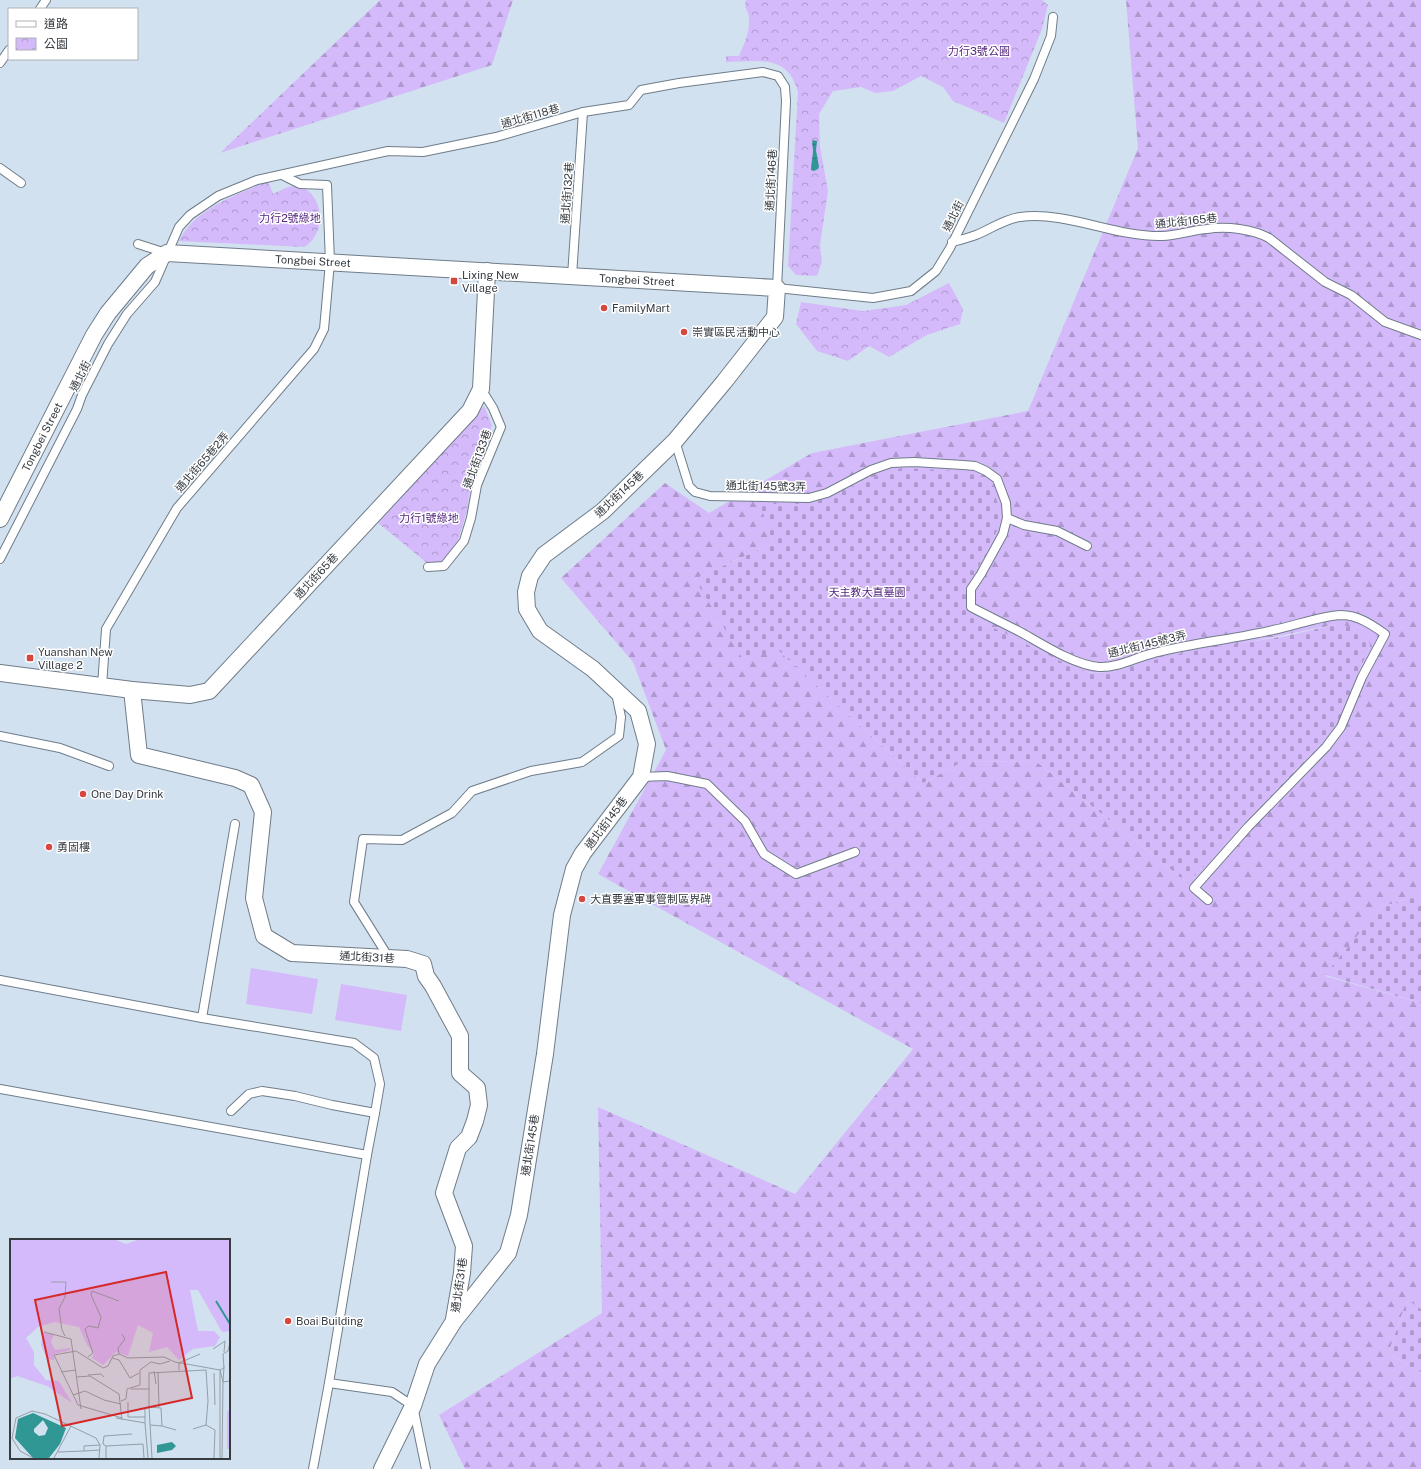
<svg xmlns="http://www.w3.org/2000/svg" width="1421" height="1469" font-family="'Public Sans','Noto Sans TC',sans-serif">
	<style>
		.forest { fill: url(#forest-firs); fill-rule: evenodd }
		.cemetery { fill: url(#cemetery-stones) }
		.park { fill: url(#park-crowns) }
		.pitch { fill: #d5bafb }
		.water { fill: url(#water-ripples) }
		.lines { fill: none; stroke-linecap: round; stroke-linejoin: round }
		.service-casing { stroke: #6f7c89; stroke-width: 10 }
		.minor-casing { stroke: #6f7c89; stroke-width: 18 }
		.service { stroke: #fff; stroke-width: 8 }
		.minor { stroke: #fff; stroke-width: 16 }
		.poi-dot { fill: #d64740; stroke: #fff; stroke-width: 1.5 }
		.labels { text-anchor: middle; dominant-baseline: central; stroke-width: 3; stroke-linejoin: round; paint-order: stroke }
		.park-label { font-size: 11px; fill: #53257e; stroke: #fff }
		.street-label { font-size: 11px; fill: #353b41; stroke: #fff }
		.poi-label { font-size: 11px; fill: #353b41; stroke: #fff; text-anchor: start }
		.inset-river { fill: none; stroke: #319794; stroke-width: 2 }
		.inset-road { fill: none; stroke: #939fa9; stroke-width: 1 }
		.view { fill: #d62828; fill-opacity: 0.15; stroke: #d62828; stroke-width: 2 }
		.inset-edge { fill: none; stroke: #353b41; stroke-width: 2 }
	</style>
	<defs>
		<pattern id="forest-firs" width="22" height="20" patternUnits="userSpaceOnUse"><rect width="22" height="20" fill="#d5bafb"/><path d="M5 1l3.5 6h-7zM16 11l3.5 6h-7z" fill="#ae98cd"/></pattern>
		<pattern id="cemetery-stones" width="16" height="16" patternUnits="userSpaceOnUse"><rect width="16" height="16" fill="#d5bafb"/><path d="M2 7V4a2 2 0 0 1 4 0v3zM10 15v-3a2 2 0 0 1 4 0v3z" fill="#ae98cd"/></pattern>
		<pattern id="park-crowns" width="20" height="18" patternUnits="userSpaceOnUse"><rect width="20" height="18" fill="#d5bafb"/><path d="M2 6a3 3 0 1 1 6 0M12 15a3 3 0 1 1 6 0" fill="none" stroke="#ae98cd"/></pattern>
		<pattern id="water-ripples" width="26" height="14" patternUnits="userSpaceOnUse"><rect width="26" height="14" fill="#319794"/><path d="M2 4q2-2 4 0t4 0M15 11q2-2 4 0t4 0" fill="none" stroke="#2a7c7a"/></pattern>
	</defs>
	<rect width="100%" height="100%" fill="#d2e1ef"/>
	<!-- forest -->
	<g class="forest">
		<path d="M 380,0 L 513,0 L 492,65 L 220,153 Z"/>
		<path d="M 1126,0 L 1421,0 L 1421,895 L 1381,907 L 1325,976 L 1421,1003 L 1421,1309 L 1407,1300 L 1388,1354 L 1421,1372 L 1421,1469 L 465,1469 L 439,1415 L 602,1313 L 598,1107 L 795,1194 L 913,1049 L 598,874 L 666,750 L 633,662 L 561,578 L 665,483 L 709,513 L 812,453 L 1028,411 L 1138,148 ZM 877,476 L 997,531 L 973,578 L 967,611 L 976,619 L 1070,666 L 1088,672 L 1110,673 L 1134,665 L 1338,624 L 1370,645 L 1337,726 L 1188,883 L 1037,762 L 964,761 L 923,783 L 778,650 L 695,579 L 773,543 L 761,504 L 810,504 Z"/>
	</g>
	<!-- cemetery -->
	<g class="cemetery">
		<path d="M 902,468 L 961,471 L 975,475 L 989,482 L 996,498 L 1000,512 L 997,531 L 973,578 L 967,611 L 976,619 L 1070,666 L 1088,672 L 1096,673 L 1110,673 L 1134,665 L 1188,652 L 1286,636 L 1338,624 L 1351,627 L 1368,636 L 1370,645 L 1337,726 L 1188,883 L 1037,762 L 964,761 L 923,783 L 778,650 L 744,661 L 695,579 L 773,543 L 760,504 L 810,504 L 877,476 Z"/>
		<path d="M 1421,895 L 1421,1003 L 1325,975 L 1381,907 Z"/>
		<path d="M 1407,1300 L 1421,1309 L 1421,1372 L 1388,1354 Z"/>
	</g>
	<!-- park -->
	<g class="park">
		<path d="M 746,0 L 1042,0 L 1048,5 L 1042,29 L 1004,123 L 953,101 L 943,87 L 921,76 L 893,91 L 875,93 L 861,87 L 833,91 L 819,114 L 820,147 L 828,191 L 820,245 L 822,262 L 817,276 L 796,275 L 788,266 L 798,92 C 787,53 759,62 726,62 L 726,56 L 739,56 C 744,44 750,33 749,19 C 749,10 743,9 746,0 Z"/>
		<path d="M 268,181 L 273,194 C 279,191 286,187 293,186 C 318,186 326,218 315,236 C 312,241 309,244 304,247 L 179,241 C 195,208 237,195 268,181 Z"/>
		<path d="M 949,283 L 963,309 L 960,324 L 927,335 L 889,357 L 869,346 L 848,361 L 817,351 L 796,324 L 801,302 L 863,311 L 906,305 Z"/>
		<path d="M 484,406 L 492,425 L 482,456 L 471,481 L 467,511 L 458,540 L 445,561 L 427,563 L 378,523 Z"/>
	</g>
	<!-- pitch -->
	<g class="pitch">
		<path d="M 251,968 L 318,979 L 312,1014 L 246,1004 Z"/>
		<path d="M 341,984 L 407,995 L 401,1031 L 335,1020 Z"/>
	</g>
	<!-- water -->
	<path class="water" d="M 813,140 L 817,141 L 817,142 L 816,150 L 819,167 L 818,169 L 814,171 L 811,170 C 811,163 813,157 813,150 C 813,146 811,144 813,140 Z"/>
	<g class="lines">
		<defs>
			<g id="service">
				<path d="M 40,9 L 46,0"/>
				<path d="M 0,63 L 9,50"/>
				<path d="M 0,168 L 21,183"/>
				<path d="M 952,242 C 960,240 968,238 976,235 C 991,229 1004,219 1020,217 C 1068,211 1114,237 1162,236 C 1177,236 1192,230 1207,229 C 1227,226 1252,229 1269,238 L 1325,282 L 1351,295 L 1385,322 L 1421,335"/>
				<path d="M 138,244 L 166,253"/>
				<path d="M 572,276 L 583,112"/>
				<path d="M 675,441 L 689,486 L 695,492 L 710,496 L 809,498 L 827,493 L 871,470 L 891,463 L 914,462 L 963,465 L 975,466 L 986,471 L 997,479 L 1006,503 L 1007,518 L 1003,534 L 981,574 L 971,589 L 971,607 C 988,616 1007,625 1024,634 C 1045,646 1075,665 1099,667 C 1118,668 1136,657 1154,653 C 1193,643 1234,639 1273,630 C 1294,626 1320,616 1341,615 C 1358,615 1372,625 1385,634 L 1362,677 L 1341,727 L 1326,747 L 1248,827 L 1194,888 L 1208,900"/>
				<path d="M 1007,518 L 1024,525 L 1057,531 L 1087,546"/>
				<path d="M 0,559 L 77,409 L 82,395 L 108,344 L 127,314 L 155,282 L 179,227 L 190,215 L 218,196 L 257,180 L 388,151 L 423,152 L 496,137 L 583,112 L 629,105 L 641,90 L 679,83 L 763,72 L 778,76 L 785,87 L 786,101 L 777,288 L 873,298 L 911,291 L 936,271 L 950,248 L 1034,79 L 1051,36 L 1053,17"/>
				<path d="M 428,567 L 444,566 L 464,541 L 471,518 L 477,485 L 501,427 L 493,408 L 481,389"/>
				<path d="M 102,686 L 106,629 L 177,508 L 314,349 L 324,329 L 326,307 L 330,262 L 327,185 L 300,184 L 282,175"/>
				<path d="M 0,736 L 60,748 L 109,766"/>
				<path d="M 641,777 L 667,776 L 707,784 L 745,821 L 764,854 L 796,874 L 855,852"/>
				<path d="M 389,958 L 354,902 L 363,839 L 402,840 L 452,813 L 472,791 L 531,771 L 582,762 L 619,736 L 621,717 L 616,693"/>
				<path d="M 0,980 L 202,1018 L 354,1043 L 374,1058 L 380,1084 L 375,1113 L 367,1155 L 329,1383 L 313,1469"/>
				<path d="M 202,1018 L 235,824"/>
				<path d="M 0,1089 L 367,1155"/>
				<path d="M 231,1111 L 249,1094 L 262,1091 L 295,1096 L 332,1105 L 375,1113"/>
				<path d="M 329,1383 L 392,1392 L 413,1406 L 426,1469"/>
			</g>
			<g id="minor">
				<path d="M 0,519 L 94,335 L 108,313 L 147,266 L 167,253 L 777,288 L 775,317 L 724,382 L 675,441 L 603,511 L 544,555 L 530,576 L 526,592 L 527,609 L 540,631 L 593,669 L 638,711 L 647,744 L 641,777 L 583,853 L 574,869 L 562,915 L 545,1054 L 519,1215 L 508,1253 L 454,1321 L 427,1364 L 413,1406 L 382,1469"/>
				<path d="M 0,673 L 132,690 L 190,695 L 209,691 L 470,411 L 481,389 L 487,271"/>
				<path d="M 132,690 L 139,755 L 235,778 L 251,785 L 263,812 L 254,898 L 264,936 L 292,953 L 407,959 L 423,964 L 426,976 L 433,986 L 460,1036 L 460,1073 L 477,1088 L 479,1105 L 475,1121 L 469,1137 L 458,1148 L 444,1193 L 464,1246 L 462,1273 L 454,1319"/>
			</g>
		</defs>
		<!-- service casing -->
		<use href="#service" class="service-casing"/>
		<!-- minor casing -->
		<use href="#minor" class="minor-casing"/>
		<!-- service -->
		<use href="#service" class="service"/>
		<!-- minor -->
		<use href="#minor" class="minor"/>
	</g>
	<!-- markers -->
	<g class="poi-dot">
		<rect x="450" y="277" width="8" height="8" rx="2"/>
		<circle cx="604" cy="308" r="4"/>
		<circle cx="684" cy="332" r="4"/>
		<rect x="26" y="654" width="8" height="8" rx="2"/>
		<circle cx="83" cy="794" r="4"/>
		<circle cx="49" cy="847" r="4"/>
		<circle cx="582" cy="899" r="4"/>
		<circle cx="288" cy="1321" r="4"/>
	</g>
	<g class="labels">
		<!-- park labels -->
		<g class="park-label">
			<text x="979" y="51">力行3號公園</text>
			<text x="290" y="218">力行2號綠地</text>
			<text x="429" y="518">力行1號綠地</text>
			<text x="867" y="592">天主教大直墓園</text>
		</g>
		<!-- street labels -->
		<g class="street-label">
			<text transform="translate(530 116) rotate(-16)">通北街118巷</text>
			<text transform="translate(771 180) rotate(-87)">通北街146巷</text>
			<text transform="translate(567 193) rotate(-86)">通北街132巷</text>
			<text transform="translate(953 216) rotate(-64)">通北街</text>
			<text transform="translate(1186 221) rotate(-6)">通北街165巷</text>
			<text transform="translate(313 261) rotate(3)">Tongbei Street</text>
			<text transform="translate(637 280) rotate(3)">Tongbei Street</text>
			<text transform="translate(80 376) rotate(-64)">通北街</text>
			<text transform="translate(42 437) rotate(-63)">Tongbei Street</text>
			<text transform="translate(477 459) rotate(-70)">通北街133巷</text>
			<text transform="translate(202 462) rotate(-49)">通北街65巷2弄</text>
			<text transform="translate(766 486) rotate(1)">通北街145號3弄</text>
			<text transform="translate(619 494) rotate(-43)">通北街145巷</text>
			<text transform="translate(316 576) rotate(-47)">通北街65巷</text>
			<text transform="translate(1147 644) rotate(-14)">通北街145號3弄</text>
			<text transform="translate(606 823) rotate(-53)">通北街145巷</text>
			<text transform="translate(367 957) rotate(3)">通北街31巷</text>
			<text transform="translate(530 1145) rotate(-81)">通北街145巷</text>
			<text transform="translate(459 1285) rotate(-82)">通北街31巷</text>
		</g>
		<!-- poi labels -->
		<g class="poi-label">
			<text x="462" y="275">Lixing New<tspan x="462" dy="13">Village</tspan></text>
			<text x="612" y="308">FamilyMart</text>
			<text x="692" y="332">崇實區民活動中心</text>
			<text x="38" y="652">Yuanshan New<tspan x="38" dy="13">Village 2</tspan></text>
			<text x="91" y="794">One Day Drink</text>
			<text x="57" y="847">勇固樓</text>
			<text x="590" y="899">大直要塞軍事管制區界碑</text>
			<text x="296" y="1321">Boai Building</text>
		</g>
	</g>
	<!-- overview -->
	<g transform="translate(10 1239)">
		<rect width="220" height="220" fill="#d2e1ef"/>
		<path d="M 0,1 L 106,1 L 116,5 L 127,1 L 220,1 L 220,92 L 212,93 L 188,51 L 180,51 L 188,92 L 204,92 L 210,98 L 205,107 L 183,110 L 169,121 L 157,108 L 139,113 L 143,94 L 128,86 L 118,117 L 106,113 L 93,126 L 82,119 L 84,114 L 77,106 L 69,88 L 44,83 L 28,88 L 16,99 L 24,113 L 24,126 L 36,141 L 49,142 L 62,164 L 37,147 L 7,137 L 0,140 ZM 108,65 L 100,80 L 104,90 L 95,105 L 82,109 L 77,98 L 89,88 L 91,75 Z" fill="#d5bafb" fill-rule="evenodd"/>
		<path d="M 111,38 L 115,38 L 114,51 L 106,47 L 103,41 L 108,43 ZM 83,53 L 91,54 L 108,65 L 100,80 L 104,90 L 95,105 L 97,108 L 90,114 L 86,108 L 82,110 L 77,98 L 76,90 L 88,89 L 91,79 Z" fill="#d5bafb"/>
		<path d="M 33,94 L 44,95 L 41,103 L 45,111 L 60,109 L 61,111 L 44,115 L 44,121 L 37,120 L 31,106 ZM 220,171 L 220,210 L 217,210 L 217,172 Z" fill="#d5bafb"/>
		<path d="M 23,174 L 56,189 L 50,205 L 39,219 L 23,219 L 5,199 L 8,180 ZM 33,181 L 38,189 L 35,196 L 29,197 L 24,193 L 24,190 ZM 162,203 L 166,207 L 162,211 L 147,214 L 147,206 Z" fill="#319794" fill-rule="evenodd"/>
		<path class="inset-river" d="M 206,62 L 220,85"/>
		<path class="inset-road" d="M 41,43 L 56,43 L 55,58 L 49,70 L 52,91 L 55,97M 34,93 L 61,100 L 71,170M 203,110 L 215,102 L 214,113M 109,115 L 108,109 L 115,100 L 112,95M 78,118 L 83,114 L 75,90 L 79,87 L 88,89 L 91,78 L 81,56 L 82,52 L 109,62M 102,119 L 109,121 L 120,139 L 129,134M 214,128 L 213,143 L 220,142M 169,131 L 169,124 L 190,115M 210,131 L 213,143 L 212,219M 210,131 L 210,219M 210,131 L 214,129 L 213,115 L 218,112 L 220,103M 144,132 L 146,145M 51,133 L 66,131M 148,133 L 149,168M 204,134 L 205,166M 78,136 L 91,135 L 94,138M 67,138 L 80,137 L 109,155 L 112,181M 121,150 L 139,150M 63,156 L 75,152 L 94,161 L 111,165M 111,162 L 116,160 L 117,150 L 130,146 L 130,131 L 141,123 L 150,125 L 160,122M 118,163 L 118,178 L 135,178 L 135,184M 135,178 L 135,169 L 139,168 L 139,134 L 196,131 L 198,162 L 196,186 L 205,191 L 204,219M 106,179 L 135,184 L 138,219M 112,179 L 68,166 L 44,116 L 66,112 L 93,129 L 98,127 L 103,117 L 109,115 L 118,119 L 154,118 L 165,123 L 210,131M 140,186 L 152,187M 183,190 L 196,186M 96,207 L 93,205 L 94,197 L 122,195M 74,212 L 90,211M 48,213 L 74,212 L 74,207 L 90,206M 23,219 L 10,212 L 2,199 L 6,179 L 22,172 L 35,175 L 86,199 L 90,206 L 89,219M 44,219 L 61,187M 96,219 L 96,207 L 133,205 L 134,219M 142,219 L 139,168 L 151,169 L 152,187 L 166,191"/>
		<path class="view" d="M 156,33 L 182,159 L 52,187 L 25,61 Z"/>
		<rect width="220" height="220" class="inset-edge"/>
	</g>
	<!-- legend -->
	<rect x="8" y="8" width="130" height="52" fill="#ffffff" stroke="#aeb1b3"/>
	<rect x="16" y="21" width="20" height="6" fill="#ffffff" stroke="#aeb1b3"/>
	<text x="44" y="28" font-size="12" fill="#353b41">道路</text>
	<rect x="16" y="38" width="20" height="12" fill="url(#park-crowns)" stroke="#aeb1b3"/>
	<text x="44" y="48" font-size="12" fill="#353b41">公園</text>
</svg>
